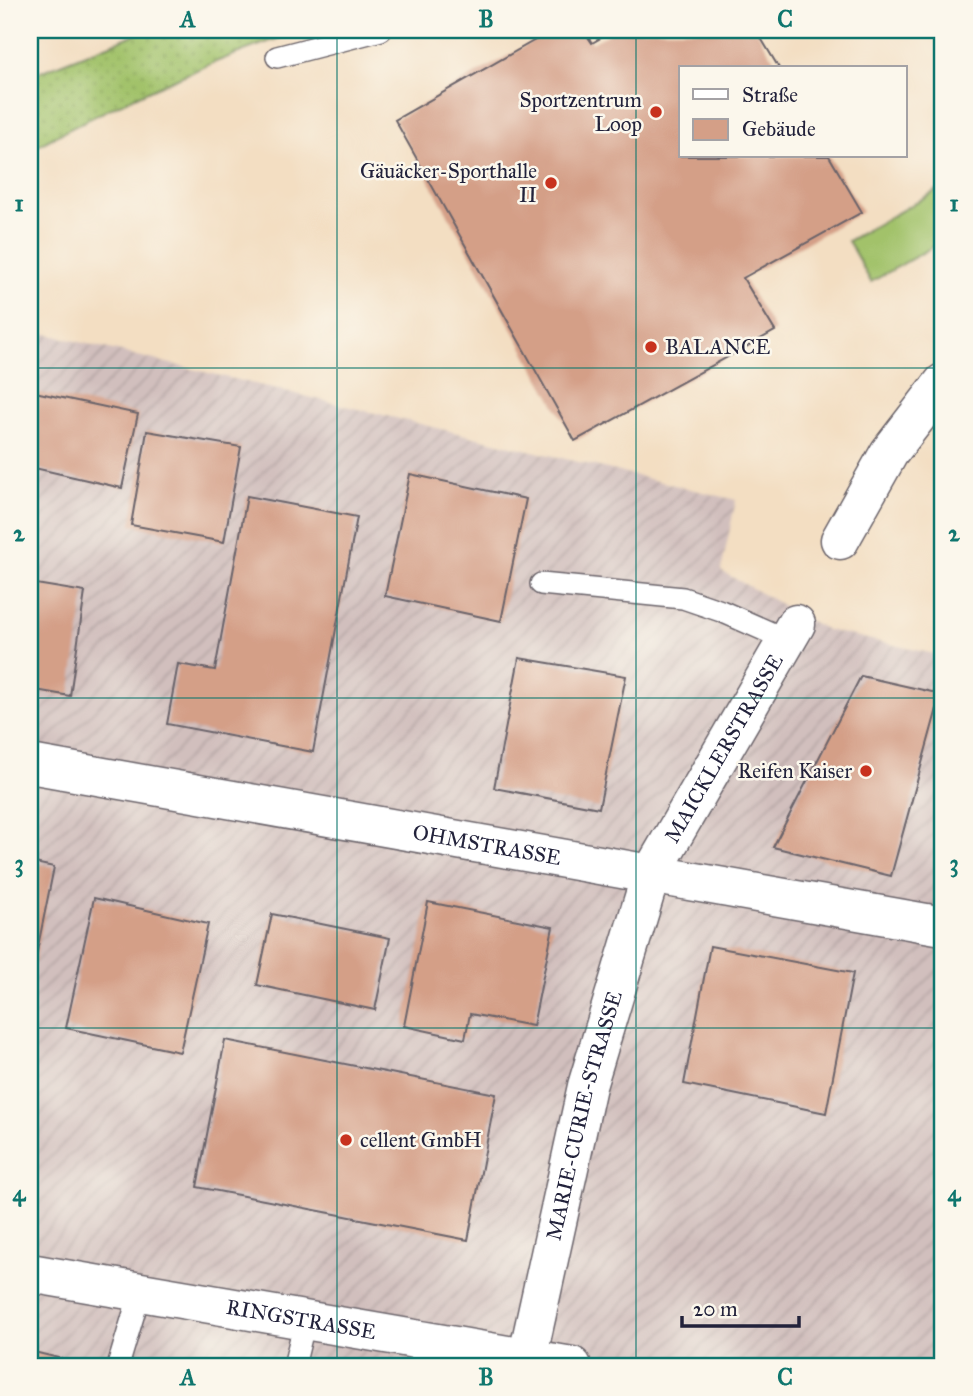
<svg xmlns="http://www.w3.org/2000/svg" width="973" height="1396" font-family="'IM FELL Great Primer',serif">
	<style>
		.industrial { fill: url(#industrial-furrows) }
		.grass { fill: url(#grass-dots); stroke: #627252; stroke-width: 2 }
		.pitch { fill: #a2c26a; stroke: #627252; stroke-width: 2 }
		.building { fill: #d49f87 }
		.lines { fill: none; stroke-linecap: round; stroke-linejoin: round }
		.service-casing { stroke: #6b646a; stroke-width: 24 }
		.minor-casing { stroke: #6b646a; stroke-width: 41 }
		.service { stroke: #fff; stroke-width: 21 }
		.minor { stroke: #fff; stroke-width: 38 }
		.grid { fill: none; stroke: #0f766e; stroke-width: 2; stroke-opacity: 0.55 }
		.poi-dot { fill: #c8321e; stroke: #fbf7ec; stroke-width: 2.5 }
		.labels { text-anchor: middle; dominant-baseline: central; stroke-width: 5; stroke-linejoin: round; paint-order: stroke }
		.poi-label { font-size: 21px; fill: #22223b; stroke: #fbf7ec; text-anchor: end }
		.street-label { font-size: 21px; fill: #22223b; stroke: #fbf7ec }
		.neatline { fill: none; stroke: #0f766e; stroke-width: 2.5 }
		.grid-label { font-size: 23px; text-anchor: middle; font-weight: bold; fill: #0f766e }
	</style>
	<defs>
		<pattern id="industrial-furrows" width="10" height="10" patternUnits="userSpaceOnUse" patternTransform="scale(1.75)"><rect width="10" height="10" fill="#d1bfbd"/><path d="M-1 1l2-2M0 10L10 0M9 11l2-2" fill="none" stroke="#b3a4a3"/></pattern>
		<pattern id="grass-dots" width="8" height="8" patternUnits="userSpaceOnUse" patternTransform="scale(1.75)"><rect width="8" height="8" fill="#a2c26a"/><path d="M2 2h.1M6 6h.1" fill="none" stroke="#8ba65d" stroke-width="1.8" stroke-linecap="round"/></pattern>
	</defs>
	<rect width="100%" height="100%" fill="#fbf7ec"/>
	<filter id="ink" filterUnits="userSpaceOnUse"><feTurbulence type="fractalNoise" baseFrequency=".0143" numOctaves="2"/><feDisplacementMap in="SourceGraphic" scale="14" xChannelSelector="R" yChannelSelector="G"/><feConvolveMatrix kernelMatrix="1 2 1 2 8 2 1 2 1" color-interpolation-filters="sRGB"/></filter>
	<filter id="wash" filterUnits="userSpaceOnUse"><feTurbulence type="fractalNoise" baseFrequency=".00686" numOctaves="4" result="noise"/><feDisplacementMap in="SourceGraphic" scale="28" xChannelSelector="R" yChannelSelector="G"/><feGaussianBlur stdDeviation="1.57" result="paint"/><feColorMatrix in="noise" values="0 0 0 0 0 0 0 0 0 0 0 0 0 0 0 0 0 1.4 0 .05"/><feComposite in="paint" operator="in"/></filter>
	<g filter="url(#wash)">
		<rect width="100%" height="100%" fill="#f3dec2"/>
		<!-- industrial -->
		<path class="industrial" d="M 30,330 L 736,500 L 721,571 L 827,630 L 943,656 L 943,1366 L 30,1366 Z"/>
		<!-- grass -->
		<path class="grass" d="M 146,30 L 302,30 C 208,62 117,102 30,150 L 30,76 Z"/>
		<!-- pitch -->
		<path class="pitch" d="M 943,187 L 943,241 L 871,282 L 848,241 Z"/>
		<g id="blocks">
			<!-- building -->
			<g class="building">
				<path d="M 553,30 L 583,30 L 592,43 L 615,30 L 756,30 L 779,68 L 681,68 L 681,156 L 829,156 L 862,212 L 743,278 L 775,331 L 575,441 L 395,120 Z"/>
				<path d="M 30,391 L 138,414 L 122,488 L 30,467 Z"/>
				<path d="M 147,431 L 241,447 L 224,542 L 131,525 Z"/>
				<path d="M 410,474 L 526,499 L 501,621 L 385,596 Z"/>
				<path d="M 247,496 L 357,517 L 313,752 L 167,724 L 178,664 L 215,670 Z"/>
				<path d="M 30,583 L 85,592 L 70,696 L 30,689 Z"/>
				<path d="M 519,658 L 626,676 L 599,808 L 494,788 Z"/>
				<path d="M 861,676 L 941,694 L 891,876 L 773,847 Z"/>
				<path d="M 30,862 L 54,867 L 31,981 L 30,981 Z"/>
				<path d="M 94,898 L 208,924 L 180,1052 L 66,1028 Z"/>
				<path d="M 428,902 L 553,927 L 533,1026 L 470,1014 L 465,1039 L 404,1026 Z"/>
				<path d="M 272,914 L 390,938 L 375,1010 L 257,985 Z"/>
				<path d="M 710,946 L 853,973 L 826,1113 L 684,1084 Z"/>
				<path d="M 225,1040 L 496,1094 L 468,1240 L 197,1187 Z"/>
				<path d="M 30,1351 L 87,1365 L 87,1366 L 30,1366 Z"/>
			</g>
		</g>
	</g>
	<g filter="url(#ink)">
		<use href="#blocks" fill-opacity="0" stroke="#6b646a" stroke-width="2"/>
		<g class="lines">
			<defs>
				<g id="service">
					<path d="M 277,57 L 381,30"/>
					<path d="M 541,584 L 683,598 L 721,611 L 787,640"/>
					<path d="M 118,1366 L 140,1293"/>
					<path d="M 294,1366 L 305,1321"/>
				</g>
				<g id="minor">
					<path d="M 840,540 L 889,453 L 943,383"/>
					<path id="s1" d="M 30,764 L 943,926"/>
					<path id="s2" d="M 30,1273 L 572,1366"/>
					<path id="s3" d="M 527,1359 L 587,1086 L 651,874 L 796,624"/>
				</g>
			</defs>
			<!-- service casing -->
			<use href="#service" class="service-casing"/>
			<!-- minor casing -->
			<use href="#minor" class="minor-casing"/>
			<!-- service -->
			<use href="#service" class="service"/>
			<!-- minor -->
			<use href="#minor" class="minor"/>
		</g>
	</g>
	<!-- grid -->
	<path class="grid" d="M 337,30 L 337,1366M 636,30 L 636,1366M 30,368 L 943,368M 30,698 L 943,698M 30,1028 L 943,1028"/>
	<!-- markers -->
	<g class="poi-dot">
		<circle cx="656" cy="112" r="7"/>
		<circle cx="551" cy="183" r="7"/>
		<circle cx="651" cy="347" r="7"/>
		<circle cx="866" cy="771" r="7"/>
		<circle cx="346" cy="1140" r="7"/>
	</g>
	<g class="labels">
		<!-- poi labels -->
		<g class="poi-label">
			<text x="642" y="100">Sportzentrum<tspan x="642" dy="24">Loop</tspan></text>
			<text x="537" y="171">Gäuäcker-Sporthalle<tspan x="537" dy="24">II</tspan></text>
			<text x="665" y="347" text-anchor="start">BALANCE</text>
			<text x="852" y="771">Reifen Kaiser</text>
			<text x="360" y="1140" text-anchor="start">cellent GmbH</text>
		</g>
		<!-- street labels -->
		<g class="street-label">
			<text stroke="none"><textPath href="#s3" startOffset="646">MAICKLERSTRASSE</textPath></text>
			<text stroke="none"><textPath href="#s1" startOffset="464">OHMSTRASSE</textPath></text>
			<text stroke="none"><textPath href="#s3" startOffset="250">MARIE-CURIE-STRASSE</textPath></text>
			<text stroke="none"><textPath href="#s2" startOffset="275">RINGSTRASSE</textPath></text>
		</g>
	</g>
	<!-- margin -->
	<rect width="973" height="1396" fill="none" stroke="#fbf7ec" stroke-width="77"/>
	<!-- legend -->
	<rect x="679" y="66" width="228" height="91" fill="#fbf7ec" stroke="#a4a2a5" stroke-width="2"/>
	<rect x="693" y="89" width="35" height="10" fill="#ffffff" stroke="#a4a2a5" stroke-width="2"/>
	<text x="742" y="102" font-size="21" fill="#22223b">Straße</text>
	<rect x="693" y="119" width="35" height="21" fill="#d49f87" stroke="#a4a2a5" stroke-width="2"/>
	<text x="742" y="136" font-size="21" fill="#22223b">Gebäude</text>
	<!-- scale -->
	<path d="M682 1316v10h117v-10" fill="none" stroke="#22223b" stroke-width="3.5"/>
	<text x="693" y="1316" font-size="21" fill="#22223b" stroke="#fbf7ec" stroke-width="5" paint-order="stroke">20 m</text>
	<rect x="38" y="38" width="896" height="1320" class="neatline"/>
	<g class="grid-label">
		<text x="188" y="27">A</text>
		<text x="486" y="27">B</text>
		<text x="785" y="27">C</text>
		<text x="19" y="211">1</text>
		<text x="954" y="211">1</text>
		<text x="19" y="541">2</text>
		<text x="954" y="541">2</text>
		<text x="19" y="871">3</text>
		<text x="954" y="871">3</text>
		<text x="19" y="1201">4</text>
		<text x="954" y="1201">4</text>
		<text x="188" y="1385">A</text>
		<text x="486" y="1385">B</text>
		<text x="785" y="1385">C</text>
	</g>
</svg>
